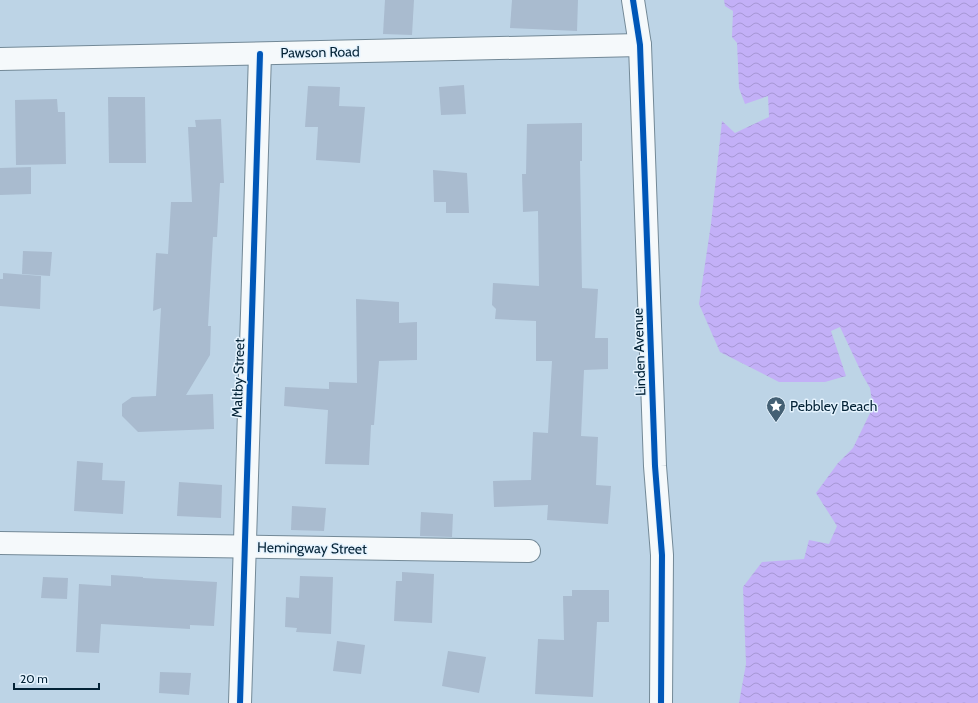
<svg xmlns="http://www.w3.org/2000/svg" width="978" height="703" font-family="Cabin,sans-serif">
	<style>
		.water { fill: url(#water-waves) }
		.building { fill: #a9bbcf }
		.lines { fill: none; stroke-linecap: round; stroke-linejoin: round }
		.street-casing { stroke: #738997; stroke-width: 24 }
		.street { stroke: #f5f9fb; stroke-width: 22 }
		.cycleway-casing { stroke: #e5f3fe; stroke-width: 8 }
		.cycleway { stroke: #0057b8; stroke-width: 6 }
		.labels { text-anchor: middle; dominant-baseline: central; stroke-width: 3; stroke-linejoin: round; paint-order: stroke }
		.street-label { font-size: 14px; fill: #032236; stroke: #e5f3fe }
		.poi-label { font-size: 14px; fill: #032236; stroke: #e5f3fe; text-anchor: start }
	</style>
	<defs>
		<pattern id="water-waves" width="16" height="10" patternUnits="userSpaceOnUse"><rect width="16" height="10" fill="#c3b0f7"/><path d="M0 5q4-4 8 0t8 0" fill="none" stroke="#a697d4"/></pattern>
	</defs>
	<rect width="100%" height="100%" fill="#bdd4e6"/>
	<!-- water -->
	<path class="water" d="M 724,0 L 978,0 L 978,703 L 739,703 L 746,664 L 743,587 L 762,562 L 804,559 L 809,540 L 829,544 L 837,526 L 816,493 L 838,463 L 853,448 L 873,407 L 870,388 L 863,376 L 840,327 L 831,331 L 846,376 L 825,382 L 779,382 L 720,352 L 699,304 L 711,224 L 722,121 L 735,133 L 769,117 L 768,96 L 745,104 L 739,88 L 737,43 L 732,37 L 733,11 L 725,6 Z"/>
	<!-- building -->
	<g class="building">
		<path d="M 385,0 L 414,0 L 412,35 L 383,34 Z"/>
		<path d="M 512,0 L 578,0 L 577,31 L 510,28 Z"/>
		<path d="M 464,85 L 466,114 L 441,115 L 439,87 Z"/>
		<path d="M 308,86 L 340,87 L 339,106 L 365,107 L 360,163 L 316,160 L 318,127 L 305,127 Z"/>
		<path d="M 108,97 L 145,97 L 146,163 L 109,163 Z"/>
		<path d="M 57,99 L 58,112 L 65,112 L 66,164 L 16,165 L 15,100 Z"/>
		<path d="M 221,119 L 224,183 L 220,183 L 217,237 L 213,237 L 208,326 L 211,326 L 210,355 L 186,395 L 213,394 L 214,429 L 138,432 L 122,416 L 122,404 L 132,397 L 156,396 L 161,308 L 153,311 L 156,253 L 168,254 L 171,202 L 192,202 L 188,127 L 196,127 L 195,120 Z"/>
		<path d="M 582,123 L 582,161 L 580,161 L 582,288 L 598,289 L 595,338 L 608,338 L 608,369 L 584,370 L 581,436 L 598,437 L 596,485 L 611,486 L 608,524 L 547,520 L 548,505 L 494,507 L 493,481 L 531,480 L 533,432 L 548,433 L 552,361 L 536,361 L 536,321 L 495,319 L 496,309 L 492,305 L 493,283 L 539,286 L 538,211 L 523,212 L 522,174 L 526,174 L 527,124 Z"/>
		<path d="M 31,167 L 31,194 L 0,195 L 0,168 Z"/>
		<path d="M 433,170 L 467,173 L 469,213 L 446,213 L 446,202 L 434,202 Z"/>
		<path d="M 23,251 L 52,252 L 50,276 L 22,274 Z"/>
		<path d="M 3,273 L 41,276 L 40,309 L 0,306 L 0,279 L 3,279 Z"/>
		<path d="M 356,299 L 399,302 L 399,323 L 417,322 L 417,360 L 379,361 L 374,425 L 371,425 L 369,465 L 325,464 L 328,410 L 284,406 L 285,387 L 329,389 L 329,382 L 357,383 Z"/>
		<path d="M 77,461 L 103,463 L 102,480 L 125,481 L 123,514 L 74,511 Z"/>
		<path d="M 179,482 L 222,485 L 221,518 L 177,516 Z"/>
		<path d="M 292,506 L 326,508 L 324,531 L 291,530 Z"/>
		<path d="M 421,512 L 453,514 L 452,537 L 420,536 Z"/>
		<path d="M 402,572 L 434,574 L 432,623 L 394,621 L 396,581 L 402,581 Z"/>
		<path d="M 111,575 L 143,577 L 143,578 L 217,582 L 214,626 L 190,625 L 190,629 L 101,624 L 99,653 L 76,652 L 79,584 L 111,586 Z"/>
		<path d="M 300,576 L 333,577 L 331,634 L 296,632 L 297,628 L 285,627 L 286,597 L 299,598 Z"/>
		<path d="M 43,577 L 68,578 L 67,599 L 41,598 Z"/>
		<path d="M 572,590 L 609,590 L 609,622 L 597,622 L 593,697 L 535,694 L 538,639 L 564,640 L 563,596 L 572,596 Z"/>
		<path d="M 337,641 L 365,645 L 361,674 L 333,671 Z"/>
		<path d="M 448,651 L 486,657 L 479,693 L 442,686 Z"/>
		<path d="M 160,672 L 191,673 L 189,695 L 159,693 Z"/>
	</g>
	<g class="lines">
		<defs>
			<g id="street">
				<path d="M 633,0 L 640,45 L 655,466 L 662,555 L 661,703"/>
				<path d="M 0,59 L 640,45"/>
				<path d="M 0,543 L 529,551"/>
				<path d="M 240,703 L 260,54"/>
			</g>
		</defs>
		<!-- street casing -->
		<use href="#street" class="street-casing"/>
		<!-- street -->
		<use href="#street" class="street"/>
		<defs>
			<g id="cycleway">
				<path d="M 633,0 L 640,45 L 655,466 L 662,555 L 661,703"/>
				<path d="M 240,703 L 260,54"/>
			</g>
		</defs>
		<!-- cycleway casing -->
		<use href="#cycleway" class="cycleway-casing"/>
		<!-- cycleway -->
		<use href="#cycleway" class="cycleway"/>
	</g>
	<!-- icons -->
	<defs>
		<symbol id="sight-pin" viewBox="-11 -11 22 30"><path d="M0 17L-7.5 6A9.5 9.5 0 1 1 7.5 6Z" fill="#446074" stroke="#e5f3fe"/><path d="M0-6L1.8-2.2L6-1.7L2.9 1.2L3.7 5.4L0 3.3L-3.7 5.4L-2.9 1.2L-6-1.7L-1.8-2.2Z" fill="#fff"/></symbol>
	</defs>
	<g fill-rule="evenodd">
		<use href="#sight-pin" x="765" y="395" width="22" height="30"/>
	</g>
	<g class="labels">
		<!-- street labels -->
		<g class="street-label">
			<text transform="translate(320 52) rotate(-1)">Pawson Road</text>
			<text transform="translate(639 352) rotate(-92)">Linden Avenue</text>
			<text transform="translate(238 378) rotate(-88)">Maltby Street</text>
			<text transform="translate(312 548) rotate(1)">Hemingway Street</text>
		</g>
		<!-- poi labels -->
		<g class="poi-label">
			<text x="790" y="406">Pebbley Beach</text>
		</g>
	</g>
	<!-- scale -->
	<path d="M14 683v6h85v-6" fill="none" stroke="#032236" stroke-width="2"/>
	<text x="20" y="683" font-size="12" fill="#032236" stroke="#e5f3fe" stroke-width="3" paint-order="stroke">20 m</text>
</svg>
